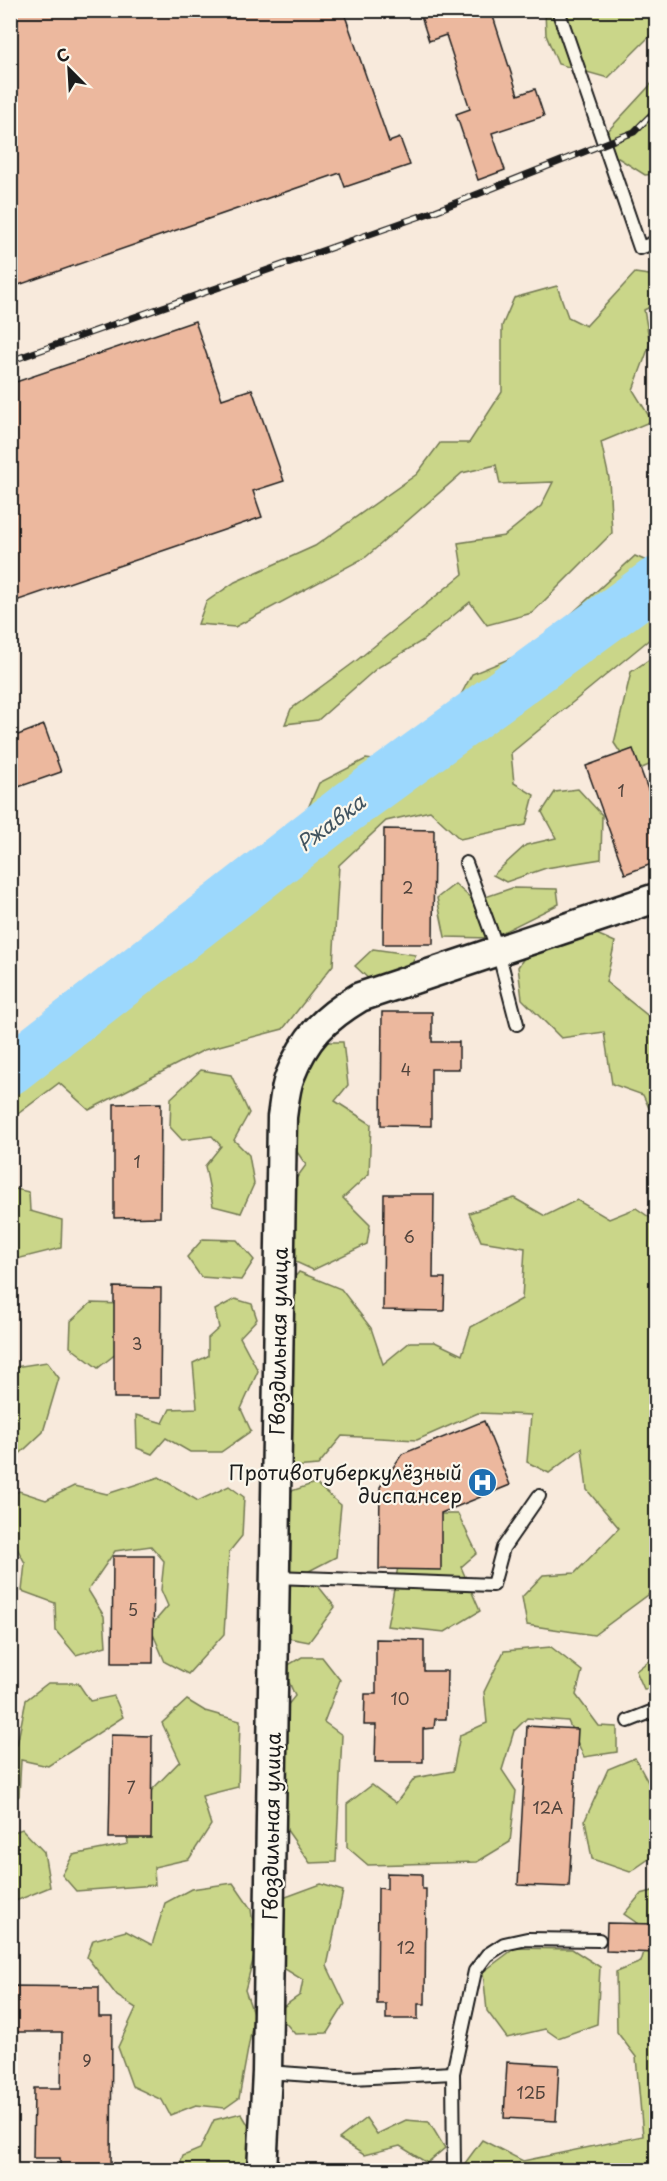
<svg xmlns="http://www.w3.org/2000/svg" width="667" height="2181" font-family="'Playpen Sans',sans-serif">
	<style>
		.green { fill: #cad689; stroke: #737952; stroke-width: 1.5 }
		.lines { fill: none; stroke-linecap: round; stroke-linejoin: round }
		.river { stroke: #9cd8fd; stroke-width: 50 }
		.building { fill: #ecb89e; stroke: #1c1c1c; stroke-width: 1.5 }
		.service-casing { stroke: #1c1c1c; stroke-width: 16 }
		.tertiary-casing { stroke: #1c1c1c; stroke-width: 33 }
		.service { stroke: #fbf7ec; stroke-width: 12 }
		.tertiary { stroke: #fbf7ec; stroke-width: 28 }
		.rail-casing { stroke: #1c1c1c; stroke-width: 7 }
		.rail { stroke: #fbf7ec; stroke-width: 4.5; stroke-dasharray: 14; stroke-linecap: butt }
		.labels { text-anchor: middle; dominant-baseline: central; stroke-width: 4.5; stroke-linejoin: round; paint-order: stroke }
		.number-label { font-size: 16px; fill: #50433c }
		.street-label { font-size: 20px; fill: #1c1c1c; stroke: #fbf7ec }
		.poi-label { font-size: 20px; fill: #1c1c1c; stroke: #fbf7ec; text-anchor: end }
		.water-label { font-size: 21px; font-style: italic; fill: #425460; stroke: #fbf7ec }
	</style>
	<rect width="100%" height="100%" fill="#f8eadc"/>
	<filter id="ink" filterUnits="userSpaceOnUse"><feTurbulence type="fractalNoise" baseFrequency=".0167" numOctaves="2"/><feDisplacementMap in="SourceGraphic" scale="12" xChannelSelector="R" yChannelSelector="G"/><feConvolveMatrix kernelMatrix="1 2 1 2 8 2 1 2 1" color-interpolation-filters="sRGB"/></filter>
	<g filter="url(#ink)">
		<!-- green -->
		<g class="green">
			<path d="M 545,11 L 656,11 L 656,30 L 608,78 L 558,64 L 546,35 Z"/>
			<path d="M 656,79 L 656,174 L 645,175 L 615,156 L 607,132 Z"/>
			<path d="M 635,273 L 656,276 L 656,304 L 644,310 L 650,344 L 633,390 L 652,421 L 601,442 L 609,478 L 612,533 L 532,613 L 487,625 L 470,602 L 422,641 L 377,668 L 318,720 L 285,724 L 291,709 L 356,661 L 463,574 L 458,543 L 504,536 L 541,506 L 553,482 L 500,484 L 496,465 L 462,473 L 366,557 L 235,627 L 198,624 L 206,602 L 235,582 L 315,546 L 417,474 L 440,443 L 469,443 L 502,392 L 502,326 L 514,298 L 557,286 L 568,317 L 586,326 Z"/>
			<path d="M 635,556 L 656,565 L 656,634 L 511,753 L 514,783 L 534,795 L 526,825 L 460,839 L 430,811 L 386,821 L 339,865 L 333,965 L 283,1029 L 204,1050 L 89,1110 L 59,1083 L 11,1119 L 11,1063 L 111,986 L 148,972 L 186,926 L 291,847 L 319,783 L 366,759 L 394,763 L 440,734 L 472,674 L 533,649 Z"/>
			<path d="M 656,655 L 656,762 L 633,772 L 614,743 L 631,672 Z"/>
			<path d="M 578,789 L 602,815 L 601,859 L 546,868 L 506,882 L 493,875 L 526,845 L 556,838 L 542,812 L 555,792 Z"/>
			<path d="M 455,884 L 474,901 L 512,888 L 557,889 L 559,904 L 491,938 L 445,937 L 437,898 Z"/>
			<path d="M 585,929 L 615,942 L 606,982 L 652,1019 L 656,1044 L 656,1123 L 643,1095 L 612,1084 L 604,1032 L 561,1038 L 522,999 L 518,967 L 532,946 Z"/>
			<path d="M 373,949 L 416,955 L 408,972 L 373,983 L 355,966 Z"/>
			<path d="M 318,1042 L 343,1042 L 348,1085 L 335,1101 L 371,1124 L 369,1174 L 343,1198 L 370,1225 L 367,1244 L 313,1270 L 289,1259 L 274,1209 L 306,1165 L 278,1124 Z"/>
			<path d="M 201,1070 L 231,1075 L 249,1113 L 234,1140 L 249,1155 L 254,1184 L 241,1213 L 213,1206 L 205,1166 L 221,1146 L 212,1136 L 182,1140 L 170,1127 L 171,1098 Z"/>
			<path d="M 11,1188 L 29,1192 L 30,1211 L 62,1220 L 61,1248 L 13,1260 L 11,1257 Z"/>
			<path d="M 514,1198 L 545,1216 L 577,1200 L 609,1219 L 636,1208 L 656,1222 L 656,1589 L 594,1635 L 527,1625 L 522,1597 L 543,1575 L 575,1573 L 619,1528 L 587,1490 L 582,1448 L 549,1473 L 527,1462 L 531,1415 L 478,1413 L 417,1440 L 342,1436 L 318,1465 L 282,1468 L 285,1289 L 299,1272 L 341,1289 L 371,1328 L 383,1364 L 410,1342 L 435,1342 L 462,1355 L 471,1327 L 522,1299 L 525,1248 L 481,1241 L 469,1213 Z"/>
			<path d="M 203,1239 L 237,1240 L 254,1260 L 241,1280 L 201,1277 L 187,1257 Z"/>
			<path d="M 235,1299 L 252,1304 L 257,1319 L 240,1337 L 258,1371 L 241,1409 L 251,1431 L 221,1452 L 190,1452 L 166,1438 L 152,1454 L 137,1448 L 136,1415 L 163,1423 L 170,1409 L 197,1408 L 193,1363 L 208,1356 L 208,1338 L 219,1328 L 215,1310 Z"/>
			<path d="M 91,1303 L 123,1304 L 128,1344 L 98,1368 L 70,1347 L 71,1321 Z"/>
			<path d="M 10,1360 L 15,1367 L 47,1362 L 59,1378 L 43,1432 L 11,1462 Z"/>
			<path d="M 159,1477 L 198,1501 L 229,1486 L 244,1497 L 242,1536 L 229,1552 L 224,1634 L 188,1674 L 165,1662 L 150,1627 L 168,1606 L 161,1590 L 164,1561 L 151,1546 L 115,1551 L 88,1590 L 104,1616 L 106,1646 L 76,1655 L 56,1631 L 55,1603 L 22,1591 L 25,1563 L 14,1543 L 11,1544 L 11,1496 L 19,1491 L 46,1500 L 74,1486 L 107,1494 Z"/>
			<path d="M 315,1483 L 341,1505 L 336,1557 L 307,1572 L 335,1607 L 309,1642 L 283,1637 L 271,1498 Z"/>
			<path d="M 430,1514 L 458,1514 L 477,1553 L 461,1567 L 480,1611 L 445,1632 L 387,1626 L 400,1556 Z"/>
			<path d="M 551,1647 L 582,1671 L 576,1695 L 599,1726 L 617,1727 L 617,1752 L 584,1757 L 568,1721 L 527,1718 L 514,1731 L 502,1770 L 516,1791 L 510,1842 L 477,1862 L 368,1865 L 347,1847 L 347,1804 L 372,1785 L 396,1803 L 415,1778 L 453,1771 L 460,1735 L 487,1723 L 484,1692 L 504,1651 Z"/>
			<path d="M 656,1655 L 656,1688 L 644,1689 L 636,1671 Z"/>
			<path d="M 302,1657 L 322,1657 L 340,1680 L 324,1722 L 342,1735 L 336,1862 L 310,1863 L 277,1816 L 279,1716 L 295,1696 L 283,1668 Z"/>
			<path d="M 48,1683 L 78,1683 L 90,1701 L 114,1696 L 123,1717 L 48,1766 L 21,1760 L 19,1796 L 11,1803 L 11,1746 L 17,1745 L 26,1700 Z"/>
			<path d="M 187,1700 L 205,1711 L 240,1721 L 238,1787 L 202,1796 L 211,1825 L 189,1859 L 154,1867 L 155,1885 L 76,1891 L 62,1875 L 73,1855 L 128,1844 L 127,1830 L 144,1798 L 180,1761 L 162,1723 Z"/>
			<path d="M 635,1758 L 656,1797 L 656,1854 L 630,1872 L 592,1859 L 585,1820 L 608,1769 Z"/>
			<path d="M 22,1829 L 44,1852 L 50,1887 L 11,1903 L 11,1833 Z"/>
			<path d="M 233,1883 L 251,1909 L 256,1949 L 245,1990 L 254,2016 L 239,2098 L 225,2108 L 196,2105 L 170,2115 L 162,2100 L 132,2086 L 118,2047 L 136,2008 L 117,1996 L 87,1957 L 93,1940 L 126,1931 L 152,1945 L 165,1903 L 191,1889 Z"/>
			<path d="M 321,1884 L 343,1891 L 327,1966 L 345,2004 L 327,2033 L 295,2034 L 276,2012 L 300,1995 L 303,1980 L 277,1964 L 275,1901 Z"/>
			<path d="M 656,1890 L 656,2022 L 653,2026 L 656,2029 L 656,2170 L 460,2170 L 482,2140 L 523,2161 L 643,2136 L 636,2057 L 617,2032 L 616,1972 L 641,1962 L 650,1932 L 624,1914 L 641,1894 Z"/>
			<path d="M 515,1948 L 572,1949 L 600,1967 L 597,2024 L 558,2038 L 545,2029 L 507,2038 L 487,2011 L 483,1972 Z"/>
			<path d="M 241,2113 L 258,2141 L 253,2163 L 239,2170 L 178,2170 L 183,2156 L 200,2149 L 214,2120 Z"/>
			<path d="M 366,2118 L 377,2134 L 406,2120 L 429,2122 L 445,2148 L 427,2163 L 400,2146 L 364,2155 L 339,2139 Z"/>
		</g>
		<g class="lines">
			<!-- river -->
			<path class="river" d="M 10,1070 L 344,810 L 656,582"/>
		</g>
		<!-- building -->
		<g class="building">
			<path d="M 10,10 L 343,10 L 389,142 L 400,138 L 410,165 L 345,187 L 340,173 L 10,288 Z"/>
			<path d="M 419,10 L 491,10 L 518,95 L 535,89 L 544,116 L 492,133 L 505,170 L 478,180 L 456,114 L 470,109 L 446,35 L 429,41 Z"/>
			<path d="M 195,321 L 222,399 L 252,389 L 284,481 L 253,491 L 262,517 L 10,603 L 10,384 Z"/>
			<path d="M 44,725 L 61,772 L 10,790 L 10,738 Z"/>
			<path d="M 633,749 L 657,814 L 657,862 L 625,874 L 586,766 Z"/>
			<path d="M 384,829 L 434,830 L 433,944 L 383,944 Z"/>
			<path d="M 382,1012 L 432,1012 L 432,1042 L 459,1042 L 459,1069 L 431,1069 L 431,1126 L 381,1125 Z"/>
			<path d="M 161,1103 L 160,1217 L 114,1218 L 114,1104 Z"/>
			<path d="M 384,1194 L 434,1194 L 433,1278 L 445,1278 L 444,1311 L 383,1310 Z"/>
			<path d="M 114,1287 L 161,1288 L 160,1398 L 114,1398 Z"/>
			<path d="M 484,1421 L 510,1485 L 441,1513 L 441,1570 L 379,1569 L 380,1487 L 402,1454 Z"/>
			<path d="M 113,1556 L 154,1556 L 153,1663 L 112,1663 Z"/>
			<path d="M 376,1639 L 424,1640 L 424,1671 L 447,1671 L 446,1719 L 435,1719 L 434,1728 L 423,1729 L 423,1762 L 375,1762 L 376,1725 L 364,1725 L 365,1694 L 376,1694 Z"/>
			<path d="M 527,1726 L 578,1729 L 569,1887 L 518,1885 Z"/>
			<path d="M 111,1735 L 152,1736 L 151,1838 L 109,1838 Z"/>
			<path d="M 387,1873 L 422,1874 L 422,1889 L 426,1889 L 425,2004 L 418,2004 L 418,2019 L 386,2019 L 386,2004 L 377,2004 L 378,1888 L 387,1889 Z"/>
			<path d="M 607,1923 L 657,1924 L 657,1953 L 606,1951 Z"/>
			<path d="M 10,1986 L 99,1987 L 99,2017 L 112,2017 L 111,2170 L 60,2170 L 60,2158 L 33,2158 L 34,2088 L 61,2088 L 62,2032 L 10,2032 Z"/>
			<path d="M 507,2062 L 559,2065 L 556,2121 L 504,2118 Z"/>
		</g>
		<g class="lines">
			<defs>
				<g id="service">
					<path d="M 558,10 L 640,248 L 656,242"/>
					<path d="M 466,863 L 498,951 L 517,1024"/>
					<path d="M 275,1577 L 493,1585 L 503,1548 L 539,1496"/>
					<path d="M 628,1721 L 656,1710"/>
					<path d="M 267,2072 L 352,2078 L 453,2073"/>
					<path d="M 454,2170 L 453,2073 L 475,1971 L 487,1955 L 504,1944 L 527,1939 L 599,1940"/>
				</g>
				<path id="tertiary" d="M 262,2170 L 267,2072 L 282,1117 C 284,1104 285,1088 290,1076 C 305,1037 325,1018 360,997 L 656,898"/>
			</defs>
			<!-- service casing -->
			<use href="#service" class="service-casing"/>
			<!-- tertiary casing -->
			<use href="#tertiary" class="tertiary-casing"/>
			<!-- service -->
			<use href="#service" class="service"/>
			<!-- tertiary -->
			<use href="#tertiary" class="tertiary"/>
			<defs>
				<path id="rail" d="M 10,361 L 435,211 L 634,132 L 656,110"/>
			</defs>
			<!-- rail casing -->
			<use href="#rail" class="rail-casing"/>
			<!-- rail -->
			<use href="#rail" class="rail"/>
		</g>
	</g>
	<!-- icons -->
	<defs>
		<symbol id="hospital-disc" viewBox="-11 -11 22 22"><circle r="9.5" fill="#1f6fb2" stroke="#fbf7ec"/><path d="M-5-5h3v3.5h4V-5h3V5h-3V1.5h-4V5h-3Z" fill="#fff"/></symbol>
	</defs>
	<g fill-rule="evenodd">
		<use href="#hospital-disc" x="466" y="1466" width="33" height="33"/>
	</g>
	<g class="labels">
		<!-- number labels -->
		<g class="number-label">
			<text x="621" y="790">1</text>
			<text x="408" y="887">2</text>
			<text x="406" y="1069">4</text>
			<text x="137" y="1161">1</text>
			<text x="409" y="1236">6</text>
			<text x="137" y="1343">3</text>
			<text x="133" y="1609">5</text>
			<text x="400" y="1698">10</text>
			<text x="131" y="1787">7</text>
			<text x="548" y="1807">12А</text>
			<text x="406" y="1947">12</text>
			<text x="87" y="2060">9</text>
			<text x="531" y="2092">12Б</text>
		</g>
		<!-- street labels -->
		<g class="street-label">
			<text transform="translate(278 1341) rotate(-89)">Гвоздильная улица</text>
			<text transform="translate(271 1826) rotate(-89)">Гвоздильная улица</text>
		</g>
		<!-- poi labels -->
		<g class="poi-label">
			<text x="462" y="1472">Противотуберкулёзный<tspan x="462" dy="23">диспансер</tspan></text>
		</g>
		<!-- water labels -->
		<g class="water-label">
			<text transform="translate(330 822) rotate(-37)">Ржавка</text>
		</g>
	</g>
	<!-- margin -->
	<rect width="667" height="2181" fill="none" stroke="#fbf7ec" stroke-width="36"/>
	<rect x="18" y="18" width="631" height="2145" fill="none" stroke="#1c1c1c" stroke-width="2" filter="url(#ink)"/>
	<!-- north arrow -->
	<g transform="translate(69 69) rotate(336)" stroke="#fbf7ec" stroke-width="4.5" paint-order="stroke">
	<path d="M0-4.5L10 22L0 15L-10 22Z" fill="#1c1c1c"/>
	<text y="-9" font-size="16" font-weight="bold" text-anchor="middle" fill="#1c1c1c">С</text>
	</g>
</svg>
